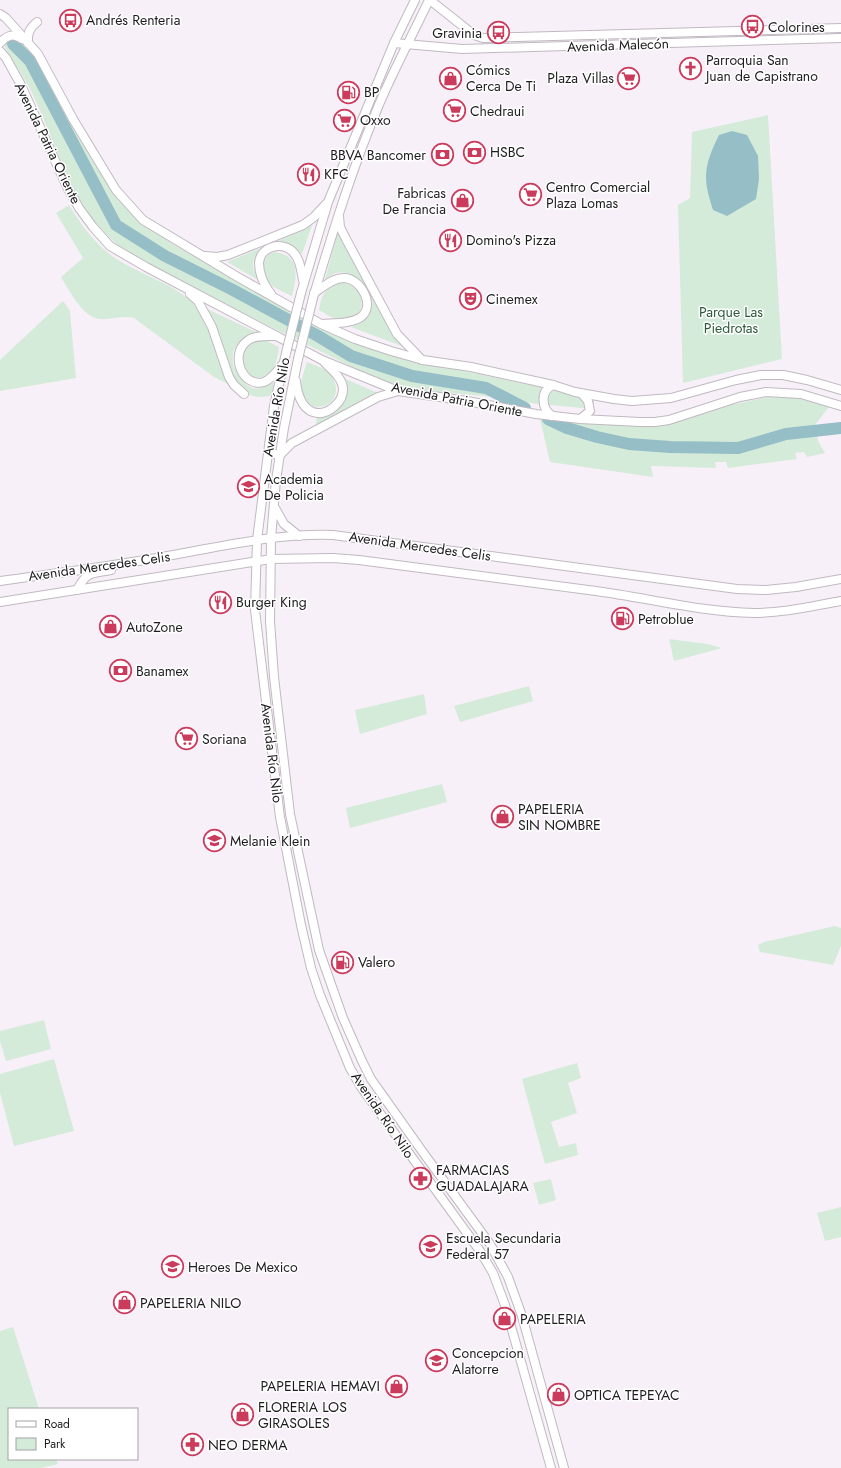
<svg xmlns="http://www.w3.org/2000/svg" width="841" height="1468" font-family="Jost,sans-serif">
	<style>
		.green { fill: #d4ebd9 }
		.water { fill: #95bec7 }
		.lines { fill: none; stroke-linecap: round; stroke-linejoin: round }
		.river { stroke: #95bec7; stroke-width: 12 }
		.secondary-casing { stroke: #c1b9c1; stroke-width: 10 }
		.secondary { stroke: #fff; stroke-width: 8 }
		.secondary-bridge-casing { stroke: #c1b9c1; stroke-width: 10; stroke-linecap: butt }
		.secondary-bridge { stroke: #fff; stroke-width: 8 }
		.labels { text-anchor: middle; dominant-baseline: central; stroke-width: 3; stroke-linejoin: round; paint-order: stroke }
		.poi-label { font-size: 14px; fill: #1f1c1f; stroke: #fff; text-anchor: start }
		.street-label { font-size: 14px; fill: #1f1c1f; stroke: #fff }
		.park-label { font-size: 14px; fill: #2c5b3a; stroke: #fff }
	</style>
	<rect width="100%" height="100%" fill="#f8f0f8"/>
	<!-- green -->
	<g class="green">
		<path d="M 11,39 L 17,39 L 25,43 L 46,77 L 78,137 L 116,197 L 128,210 L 143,224 L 174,245 L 317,324 L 435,365 L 536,386 L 594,400 L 594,409 L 538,404 L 484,396 L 427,391 L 379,380 L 234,309 L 125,251 C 70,208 61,154 33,95 C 25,78 14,64 5,47 L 6,42 Z"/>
		<path d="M 768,115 L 782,359 L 683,383 L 678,205 L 690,198 L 692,132 Z"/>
		<path d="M 69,205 C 83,228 100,251 125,264 C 144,275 178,287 193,303 C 213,326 216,357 228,384 L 214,377 L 134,318 C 121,315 112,320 100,319 C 83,318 69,290 61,277 L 83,258 L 56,213 Z"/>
		<path d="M 313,223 L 302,254 L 280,241 C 260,249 245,256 258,280 L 227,262 L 302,231 Z"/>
		<path d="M 338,231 L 404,347 L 351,327 C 390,313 362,266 336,273 C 332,274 328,278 325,280 Z"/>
		<path d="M 275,252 C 301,256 297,276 292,296 C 272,286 267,287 262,264 L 268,255 Z"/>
		<path d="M 342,282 C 372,289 366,327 336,319 C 330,317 325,313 319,310 C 322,293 325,288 342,282 Z"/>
		<path d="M 63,301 L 70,311 L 76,378 L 0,391 L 0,360 Z"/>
		<path d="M 207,309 L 256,332 C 233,339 225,359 241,378 C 244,382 248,387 253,388 C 261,390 268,385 274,382 L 272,395 C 234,407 229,362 220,337 C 217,328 211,318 207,309 Z"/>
		<path d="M 265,340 L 279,347 C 278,354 277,363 273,369 C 259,388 240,372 243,353 L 253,342 Z"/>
		<path d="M 307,362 C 314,365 324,368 329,372 C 332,375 334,380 335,383 C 343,410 301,418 301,386 C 301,378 305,369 307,362 Z"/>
		<path d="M 343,378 L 378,393 L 369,396 L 316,425 L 317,415 L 338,408 Z"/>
		<path d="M 772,396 C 792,396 810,401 829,407 L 815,425 L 818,441 L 825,453 L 807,457 L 804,452 L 795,453 L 797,459 L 728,468 L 726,462 L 715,462 L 716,468 L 651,466 L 653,477 L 550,462 L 540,419 L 602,425 L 665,423 L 680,420 L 723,407 Z"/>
		<path d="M 669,639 L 707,644 L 722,648 L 674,661 Z"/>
		<path d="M 529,686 L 533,701 L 460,722 L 454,706 Z"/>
		<path d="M 424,694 L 427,714 L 360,734 L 355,710 Z"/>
		<path d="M 442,784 L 447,802 L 350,828 L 346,808 Z"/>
		<path d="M 835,926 L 841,928 L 841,946 L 833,965 L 760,952 L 758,945 L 764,942 Z"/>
		<path d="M 44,1020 L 51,1049 L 6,1061 L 0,1041 L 0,1031 Z"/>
		<path d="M 54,1059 L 74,1131 L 14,1146 L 0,1093 L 0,1074 Z"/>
		<path d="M 577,1063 L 581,1078 L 568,1083 L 577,1113 L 551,1122 L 559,1147 L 576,1143 L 578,1155 L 545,1164 L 522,1079 Z"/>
		<path d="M 551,1179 L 556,1200 L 539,1205 L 533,1183 Z"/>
		<path d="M 841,1207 L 841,1237 L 825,1241 L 817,1213 Z"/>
		<path d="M 13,1327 L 39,1409 L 9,1409 L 9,1459 L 56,1459 L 58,1464 L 41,1468 L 0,1468 L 0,1331 Z"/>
	</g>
	<!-- water -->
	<path class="water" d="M 732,131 L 747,135 L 758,156 L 759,179 L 756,199 L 727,216 L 713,210 C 702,177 704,166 719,135 Z"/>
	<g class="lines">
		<!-- river -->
		<g class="river">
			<path d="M 13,44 L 30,61 L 116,225 L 165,256 L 231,289 L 318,336 L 351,356 L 412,376 L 486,388 L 525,408"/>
			<path d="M 548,419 L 567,428 L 597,437 L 629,444 L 670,447 L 738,448 L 786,434 L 841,428"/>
		</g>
		<defs>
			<g id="secondary">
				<path d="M 430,0 L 474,35 L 483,38 L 841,28"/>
				<path d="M 0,14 L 6,18 L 38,54 L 73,119 L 116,190 L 143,220 L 236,276 L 321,324 L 355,339 L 391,351 L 423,360 L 471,367 L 553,385 L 575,392 L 614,399 L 632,401 L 671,398 L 736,380 L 761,375 L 783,375 L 807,380 L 841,390"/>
				<path d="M 0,43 C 7,35 13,33 22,39"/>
				<path d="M 28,43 C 27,33 30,28 37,22"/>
				<path d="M 394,43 L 462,49 L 841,38"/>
				<path d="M 0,51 L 6,58 L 21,85 L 67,187 L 79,208 L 93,227 L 110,246 L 146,267 L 322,360 L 398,391 L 467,401 L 536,414 L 580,419 L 640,422 L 655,422 L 669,420 L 740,397 L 766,392 L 801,394 L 841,406"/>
				<path d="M 339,216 L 340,227 L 346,239 L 397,334 L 422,360"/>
				<path d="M 205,256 L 217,257 L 228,255 L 303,225 L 314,217 L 326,204"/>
				<path d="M 301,293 L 328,202 L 394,43 L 415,0"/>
				<path d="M 314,293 C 323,287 333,278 344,278 C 360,278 376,305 361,317 C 351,324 334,323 322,324"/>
				<path d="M 190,294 L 198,301 L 212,327 L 229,377 L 234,385 L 244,394"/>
				<path d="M 271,294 C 264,285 259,276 259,263 C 260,247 281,241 292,251 C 300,258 301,270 303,280"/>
				<path d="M 313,298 C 332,234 352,169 378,107 C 393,71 412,36 429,0"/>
				<path d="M 275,336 C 266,336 253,335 246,342 C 230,355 242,388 264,382 C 272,379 277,371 282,365"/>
				<path d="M 286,353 L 274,406 L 257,540 L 255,610 L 280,817 L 301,925 L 311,968 L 320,995 L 350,1068 L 361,1087 L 480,1251 L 493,1273 L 505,1305 L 551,1468"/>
				<path d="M 298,359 L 284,428 L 276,480 L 271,538 L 270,621 L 274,677 L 290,814 L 319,950 L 343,1018 L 362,1061 L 371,1079 L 422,1151 L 490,1244 L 508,1277 L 522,1316 L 564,1468"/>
				<path d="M 296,381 C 297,392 301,408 313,412 C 327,417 344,402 343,388 C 342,378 332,370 325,363"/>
				<path d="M 552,416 C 541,408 540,391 553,385"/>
				<path d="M 580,419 L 590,411 L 588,401 L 582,394"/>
				<path d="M 268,453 L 280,455 L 292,443 L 378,397 L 398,391"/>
				<path d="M 275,508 L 284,524 L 299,536"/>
				<path d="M 0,581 C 50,574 100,568 150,559 C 211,549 271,533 333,535 L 737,589 L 766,590 L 796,587 L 841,579"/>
				<path d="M 77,590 C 87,571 91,574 111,570"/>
				<path d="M 0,602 L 271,559 L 333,558 L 359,560 C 438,570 517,580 596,591 C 648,598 701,612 754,613 C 784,613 812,606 841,601"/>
			</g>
		</defs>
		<!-- secondary casing -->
		<use href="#secondary" class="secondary-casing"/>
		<!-- secondary -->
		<use href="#secondary" class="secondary"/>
		<defs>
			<g id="secondary-bridge">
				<path d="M 286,353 L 301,293"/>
				<path d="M 298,359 L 313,298"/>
			</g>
		</defs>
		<!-- secondary-bridge casing -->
		<use href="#secondary-bridge" class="secondary-bridge-casing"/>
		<!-- secondary-bridge -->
		<use href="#secondary-bridge" class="secondary-bridge"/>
	</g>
	<!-- icons -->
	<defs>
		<symbol id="bus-ring" viewBox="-11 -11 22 22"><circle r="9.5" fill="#fff" stroke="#cb3b5c" stroke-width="1.5"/><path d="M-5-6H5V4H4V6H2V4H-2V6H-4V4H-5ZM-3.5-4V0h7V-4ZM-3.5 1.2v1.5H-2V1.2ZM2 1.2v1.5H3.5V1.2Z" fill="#cb3b5c"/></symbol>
		<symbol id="church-ring" viewBox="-11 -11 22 22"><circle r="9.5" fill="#fff" stroke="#cb3b5c" stroke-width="1.5"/><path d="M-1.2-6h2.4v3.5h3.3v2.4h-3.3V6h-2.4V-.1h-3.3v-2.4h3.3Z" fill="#cb3b5c"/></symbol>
		<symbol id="shop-ring" viewBox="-11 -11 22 22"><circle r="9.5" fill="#fff" stroke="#cb3b5c" stroke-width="1.5"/><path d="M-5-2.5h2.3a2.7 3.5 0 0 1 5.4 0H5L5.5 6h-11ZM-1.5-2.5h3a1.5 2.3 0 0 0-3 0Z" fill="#cb3b5c"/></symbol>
		<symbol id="supermarket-ring" viewBox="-11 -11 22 22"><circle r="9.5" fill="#fff" stroke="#cb3b5c" stroke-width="1.5"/><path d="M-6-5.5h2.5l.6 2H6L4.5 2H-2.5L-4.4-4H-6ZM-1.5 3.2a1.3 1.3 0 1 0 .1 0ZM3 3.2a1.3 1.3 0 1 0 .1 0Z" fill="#cb3b5c"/></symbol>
		<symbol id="fuel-ring" viewBox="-11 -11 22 22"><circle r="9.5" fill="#fff" stroke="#cb3b5c" stroke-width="1.5"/><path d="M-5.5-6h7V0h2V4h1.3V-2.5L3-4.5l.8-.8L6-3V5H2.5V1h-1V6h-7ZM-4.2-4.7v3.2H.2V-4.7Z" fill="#cb3b5c"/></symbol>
		<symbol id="bank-ring" viewBox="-11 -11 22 22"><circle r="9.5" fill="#fff" stroke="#cb3b5c" stroke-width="1.5"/><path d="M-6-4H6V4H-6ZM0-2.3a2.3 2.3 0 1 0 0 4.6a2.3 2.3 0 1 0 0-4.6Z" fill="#cb3b5c"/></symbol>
		<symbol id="restaurant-ring" viewBox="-11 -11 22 22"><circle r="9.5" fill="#fff" stroke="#cb3b5c" stroke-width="1.5"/><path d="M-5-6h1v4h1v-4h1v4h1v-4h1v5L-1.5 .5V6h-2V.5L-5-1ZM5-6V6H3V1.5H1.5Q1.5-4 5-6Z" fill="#cb3b5c"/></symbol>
		<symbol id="theatre-ring" viewBox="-11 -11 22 22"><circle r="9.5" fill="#fff" stroke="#cb3b5c" stroke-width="1.5"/><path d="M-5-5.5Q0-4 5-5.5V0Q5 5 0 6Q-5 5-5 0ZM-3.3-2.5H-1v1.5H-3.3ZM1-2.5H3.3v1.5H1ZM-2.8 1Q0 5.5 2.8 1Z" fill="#cb3b5c"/></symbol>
		<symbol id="university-ring" viewBox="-11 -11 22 22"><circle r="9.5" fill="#fff" stroke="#cb3b5c" stroke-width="1.5"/><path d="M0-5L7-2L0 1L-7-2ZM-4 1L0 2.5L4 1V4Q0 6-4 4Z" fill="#cb3b5c"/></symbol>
		<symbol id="school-ring" viewBox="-11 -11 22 22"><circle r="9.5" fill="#fff" stroke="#cb3b5c" stroke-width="1.5"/><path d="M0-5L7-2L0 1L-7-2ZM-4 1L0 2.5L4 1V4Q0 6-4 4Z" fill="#cb3b5c"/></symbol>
		<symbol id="pharmacy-ring" viewBox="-11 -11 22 22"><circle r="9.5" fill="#fff" stroke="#cb3b5c" stroke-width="1.5"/><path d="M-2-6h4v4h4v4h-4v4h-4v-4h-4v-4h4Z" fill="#cb3b5c"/></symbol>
	</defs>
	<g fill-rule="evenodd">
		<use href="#bus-ring" x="58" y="8" width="25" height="25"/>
		<use href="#bus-ring" x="740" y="14" width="25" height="25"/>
		<use href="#bus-ring" x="486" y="20" width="25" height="25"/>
		<use href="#church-ring" x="678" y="56" width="25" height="25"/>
		<use href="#shop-ring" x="438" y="66" width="25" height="25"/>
		<use href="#supermarket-ring" x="616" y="66" width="25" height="25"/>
		<use href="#fuel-ring" x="336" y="80" width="25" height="25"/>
		<use href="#supermarket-ring" x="442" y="98" width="25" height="25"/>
		<use href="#supermarket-ring" x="332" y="108" width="25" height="25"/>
		<use href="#bank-ring" x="462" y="140" width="25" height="25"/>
		<use href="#bank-ring" x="430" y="142" width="25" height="25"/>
		<use href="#restaurant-ring" x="296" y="162" width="25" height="25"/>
		<use href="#supermarket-ring" x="518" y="182" width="25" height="25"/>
		<use href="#shop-ring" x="450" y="188" width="25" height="25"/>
		<use href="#restaurant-ring" x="438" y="228" width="25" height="25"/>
		<use href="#theatre-ring" x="458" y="286" width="25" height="25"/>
		<use href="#university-ring" x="236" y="474" width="25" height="25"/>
		<use href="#restaurant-ring" x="208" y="590" width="25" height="25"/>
		<use href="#fuel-ring" x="610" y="606" width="25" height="25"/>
		<use href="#shop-ring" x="98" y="614" width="25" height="25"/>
		<use href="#bank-ring" x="108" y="658" width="25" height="25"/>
		<use href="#supermarket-ring" x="174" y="726" width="25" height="25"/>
		<use href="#shop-ring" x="490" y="804" width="25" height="25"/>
		<use href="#school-ring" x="202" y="828" width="25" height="25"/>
		<use href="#fuel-ring" x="330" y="950" width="25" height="25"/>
		<use href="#pharmacy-ring" x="408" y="1166" width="25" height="25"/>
		<use href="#school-ring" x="418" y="1234" width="25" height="25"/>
		<use href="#school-ring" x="160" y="1254" width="25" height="25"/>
		<use href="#shop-ring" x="112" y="1290" width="25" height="25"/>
		<use href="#shop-ring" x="492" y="1306" width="25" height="25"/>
		<use href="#school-ring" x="424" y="1348" width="25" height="25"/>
		<use href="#shop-ring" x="384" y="1374" width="25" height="25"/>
		<use href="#shop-ring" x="546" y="1382" width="25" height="25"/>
		<use href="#shop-ring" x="230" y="1402" width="25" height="25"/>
		<use href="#pharmacy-ring" x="180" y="1432" width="25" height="25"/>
	</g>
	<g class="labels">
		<!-- poi labels -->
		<g class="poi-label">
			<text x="86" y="20">Andrés Renteria</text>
			<text x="768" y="27">Colorines</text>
			<text x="482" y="33" text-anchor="end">Gravinia</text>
			<text x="706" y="60">Parroquia San<tspan x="706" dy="16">Juan de Capistrano</tspan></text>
			<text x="466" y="70">Cómics<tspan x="466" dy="16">Cerca De Ti</tspan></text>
			<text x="614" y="78" text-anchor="end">Plaza Villas</text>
			<text x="364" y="92">BP</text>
			<text x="470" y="111">Chedraui</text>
			<text x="360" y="120">Oxxo</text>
			<text x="490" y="152">HSBC</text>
			<text x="426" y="155" text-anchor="end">BBVA Bancomer</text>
			<text x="324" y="174">KFC</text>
			<text x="546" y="187">Centro Comercial<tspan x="546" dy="16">Plaza Lomas</tspan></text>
			<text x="446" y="193" text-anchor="end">Fabricas<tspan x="446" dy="16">De Francia</tspan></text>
			<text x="466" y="240">Domino's Pizza</text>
			<text x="486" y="299">Cinemex</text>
			<text x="264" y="479">Academia<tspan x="264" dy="16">De Policia</tspan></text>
			<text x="236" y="602">Burger King</text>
			<text x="638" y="619">Petroblue</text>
			<text x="126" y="627">AutoZone</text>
			<text x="136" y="671">Banamex</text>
			<text x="202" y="739">Soriana</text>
			<text x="518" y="809">PAPELERIA<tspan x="518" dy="16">SIN NOMBRE</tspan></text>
			<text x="230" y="841">Melanie Klein</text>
			<text x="358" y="962">Valero</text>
			<text x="436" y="1170">FARMACIAS<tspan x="436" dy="16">GUADALAJARA</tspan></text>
			<text x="446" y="1238">Escuela Secundaria<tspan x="446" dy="16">Federal 57</tspan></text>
			<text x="188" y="1267">Heroes De Mexico</text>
			<text x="140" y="1303">PAPELERIA NILO</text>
			<text x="520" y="1319">PAPELERIA</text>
			<text x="452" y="1353">Concepcion<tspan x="452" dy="16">Alatorre</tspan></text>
			<text x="380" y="1386" text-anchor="end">PAPELERIA HEMAVI</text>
			<text x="574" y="1395">OPTICA TEPEYAC</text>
			<text x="258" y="1407">FLORERIA LOS<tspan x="258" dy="16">GIRASOLES</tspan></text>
			<text x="208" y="1445">NEO DERMA</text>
		</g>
		<!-- street labels -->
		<g class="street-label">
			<text transform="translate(618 45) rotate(-2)">Avenida Malecón</text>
			<text transform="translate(48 143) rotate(64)">Avenida Patria Oriente</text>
			<text transform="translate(457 399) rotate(11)">Avenida Patria Oriente</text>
			<text transform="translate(276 407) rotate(-80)">Avenida Río Nilo</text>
			<text transform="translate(420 546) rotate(8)">Avenida Mercedes Celis</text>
			<text transform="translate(99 566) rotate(-8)">Avenida Mercedes Celis</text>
			<text transform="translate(272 753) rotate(83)">Avenida Río Nilo</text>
			<text transform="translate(383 1115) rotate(56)">Avenida Río Nilo</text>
		</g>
		<!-- park labels -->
		<g class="park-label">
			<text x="731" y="312">Parque Las<tspan x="731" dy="16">Piedrotas</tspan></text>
		</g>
	</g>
	<!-- legend -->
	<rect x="8" y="1408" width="130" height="52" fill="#ffffff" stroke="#a5a4a5"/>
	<rect x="16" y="1421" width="20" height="6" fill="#ffffff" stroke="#a5a4a5"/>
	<text x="44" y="1428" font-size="12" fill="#1f1c1f">Road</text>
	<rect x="16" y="1438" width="20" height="12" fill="#d4ebd9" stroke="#a5a4a5"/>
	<text x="44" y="1448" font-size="12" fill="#1f1c1f">Park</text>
</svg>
